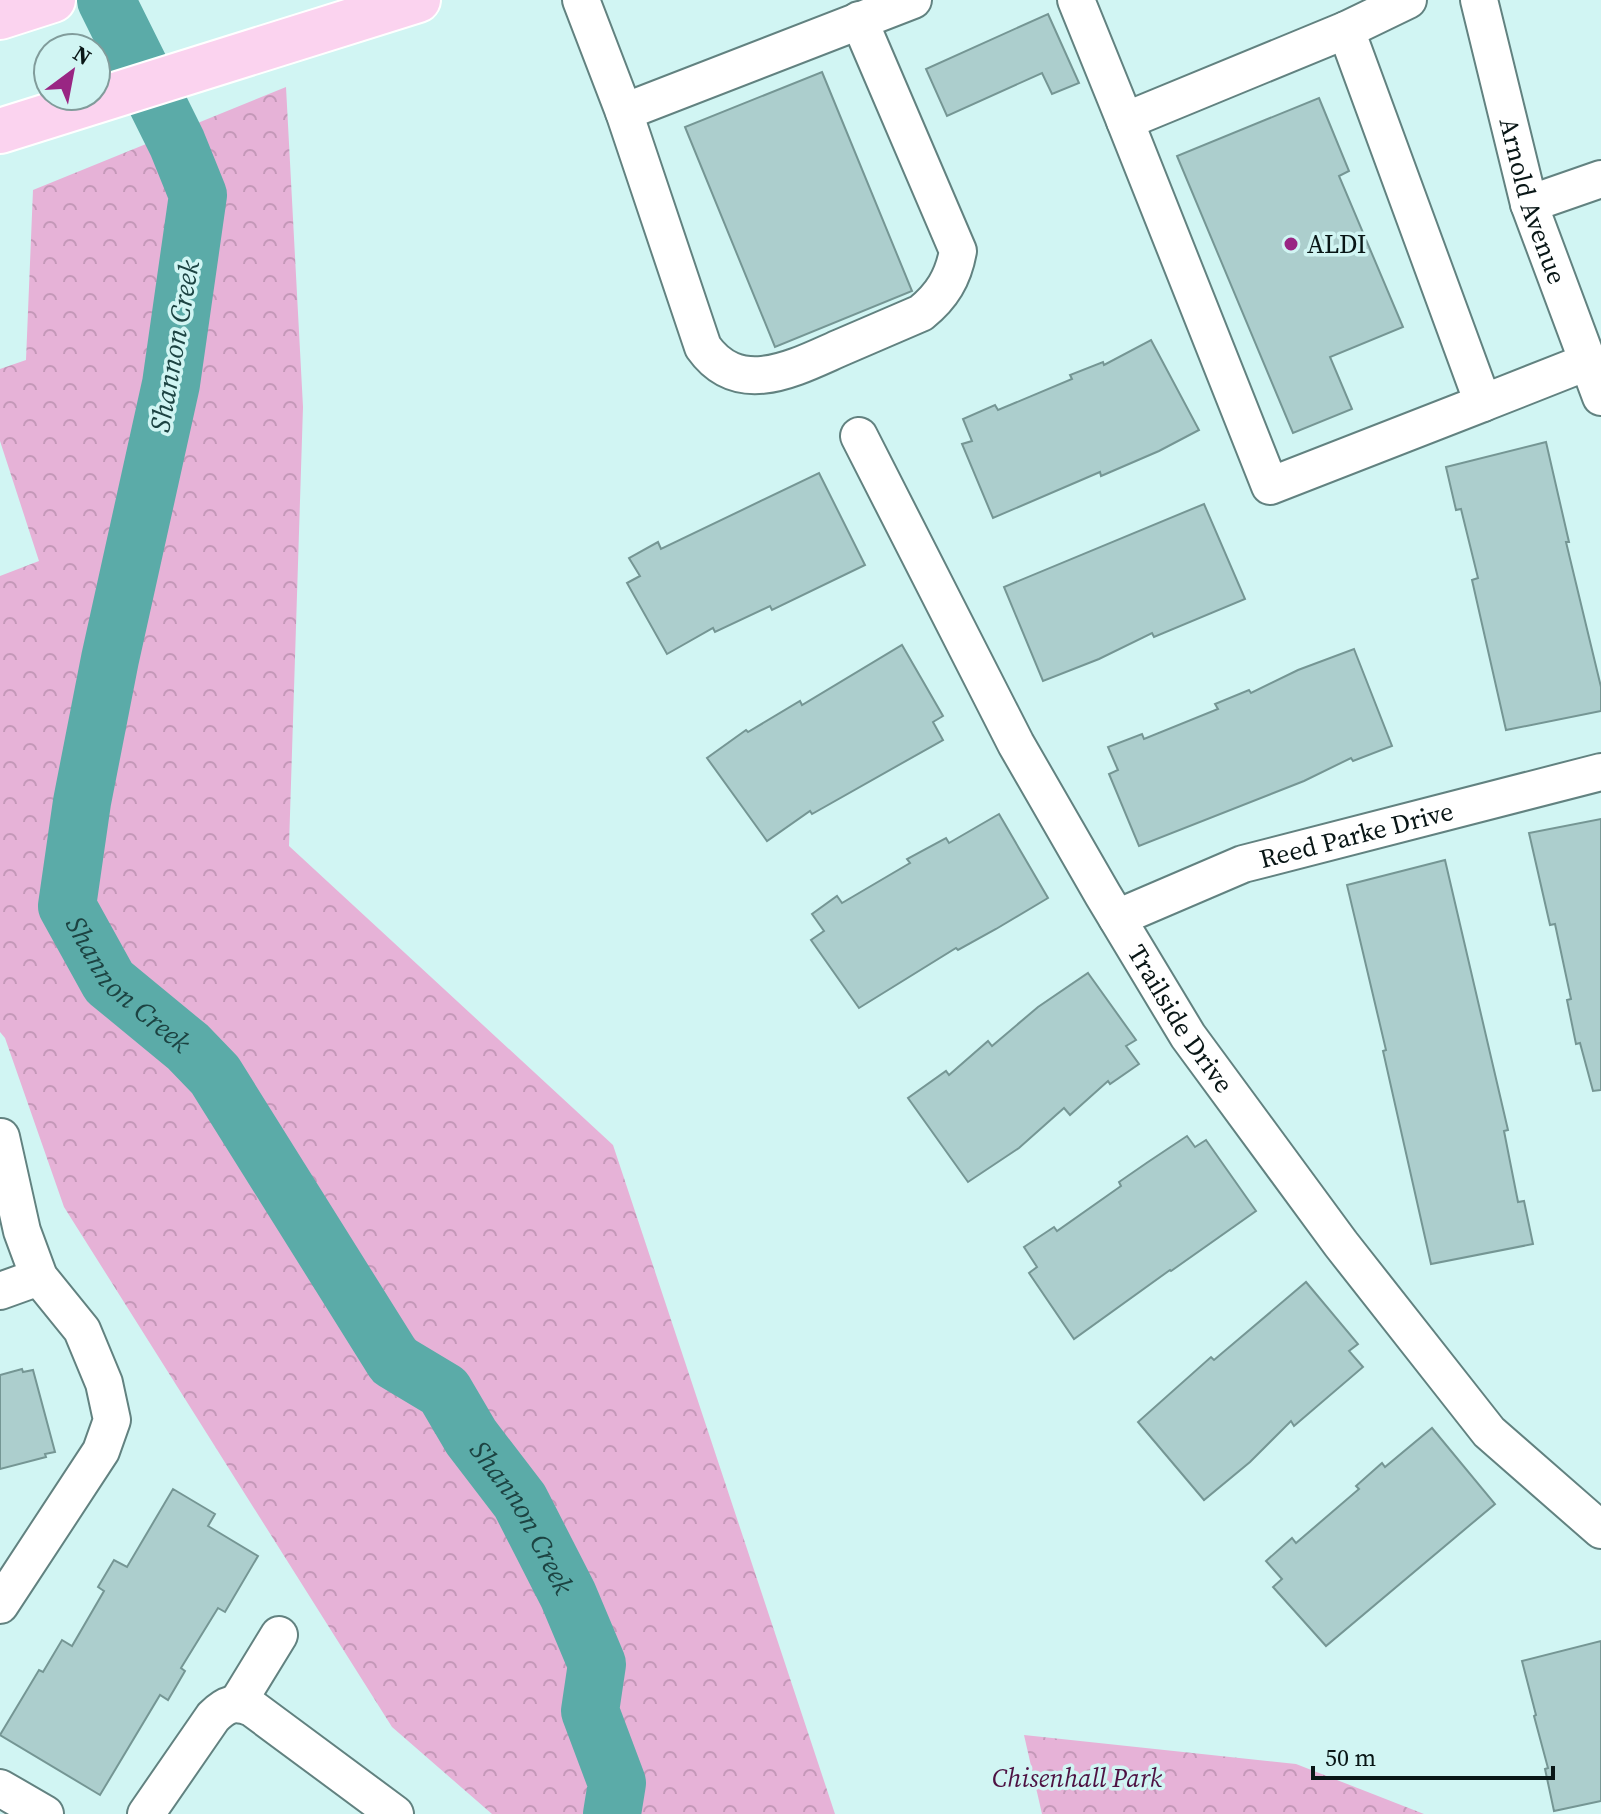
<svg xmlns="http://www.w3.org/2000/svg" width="1601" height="1814" font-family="'Source Serif 4',serif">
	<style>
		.forest { fill: url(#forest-crowns) }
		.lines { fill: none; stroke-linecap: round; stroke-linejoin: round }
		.river { stroke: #5baba8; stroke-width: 58 }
		.building { fill: #accecd; stroke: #759694; stroke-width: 2 }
		.minor-casing { stroke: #628280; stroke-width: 40 }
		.major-casing { stroke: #fff; stroke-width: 48 }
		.minor { stroke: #fff; stroke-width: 36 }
		.major { stroke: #fbd3ef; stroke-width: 44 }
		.poi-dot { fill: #992683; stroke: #d1f5f3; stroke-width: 3 }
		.labels { text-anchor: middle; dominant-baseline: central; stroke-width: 7; stroke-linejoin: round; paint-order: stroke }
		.street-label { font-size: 26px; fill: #091616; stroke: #d1f5f3 }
		.poi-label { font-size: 26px; fill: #091616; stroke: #d1f5f3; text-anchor: start }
		.park-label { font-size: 26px; font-style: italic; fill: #4e1243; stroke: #d1f5f3 }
		.water-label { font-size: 28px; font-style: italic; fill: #1c4342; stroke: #d1f5f3 }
	</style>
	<defs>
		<pattern id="forest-crowns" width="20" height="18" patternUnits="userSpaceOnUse" patternTransform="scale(2)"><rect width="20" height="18" fill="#e6b2d7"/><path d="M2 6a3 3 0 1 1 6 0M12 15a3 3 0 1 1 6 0" fill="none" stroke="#c498b8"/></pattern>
	</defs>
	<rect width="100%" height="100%" fill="#d1f5f3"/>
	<!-- forest -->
	<g class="forest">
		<path d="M 286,87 L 303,407 L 289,846 L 613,1145 L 835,1814 L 492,1814 L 392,1727 L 64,1207 L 5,1038 L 0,1032 L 0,576 L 39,561 L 0,441 L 0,369 L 26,360 L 33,190 Z"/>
		<path d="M 1024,1735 L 1296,1764 L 1424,1814 L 1042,1814 Z"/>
	</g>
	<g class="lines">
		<!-- river -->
		<path class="river" id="s1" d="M 106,0 L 177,143 L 198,195 L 171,384 L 110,659 L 82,802 L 67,906 L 109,982 L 188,1047 L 215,1075 L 394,1361 L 444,1391 L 471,1437 L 520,1501 L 568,1595 L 597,1664 L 590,1711 L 617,1783 L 612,1814"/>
	</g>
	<!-- building -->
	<g class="building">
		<path d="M 1048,14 L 1079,83 L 1052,94 L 1042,73 L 947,116 L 926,69 Z"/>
		<path d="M 822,72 L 912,291 L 775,347 L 685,127 Z"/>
		<path d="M 1319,98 L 1349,171 L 1339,176 L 1403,327 L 1330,357 L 1352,409 L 1293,433 L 1177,156 Z"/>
		<path d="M 1151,340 L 1199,430 L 1159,451 L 1101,476 L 1100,472 L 993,518 L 962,444 L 972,441 L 963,419 L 995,405 L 998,410 L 1072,379 L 1070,375 L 1103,362 L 1104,365 Z"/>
		<path d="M 1546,442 L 1569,542 L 1566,542 L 1601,687 L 1601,711 L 1506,730 L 1472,580 L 1478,578 L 1461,509 L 1456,510 L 1446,467 Z"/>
		<path d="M 819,473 L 865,565 L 772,610 L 770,606 L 715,632 L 713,628 L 667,654 L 627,583 L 640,576 L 629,558 L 658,542 L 661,549 Z"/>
		<path d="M 1204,504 L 1245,599 L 1154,637 L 1152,633 L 1099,659 L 1043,681 L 1004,587 Z"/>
		<path d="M 902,645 L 943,716 L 933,722 L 943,740 L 812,814 L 810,811 L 767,841 L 707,758 L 746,730 L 748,732 L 800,701 L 802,705 Z"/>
		<path d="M 1354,649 L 1392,746 L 1353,761 L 1351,758 L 1304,781 L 1139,846 L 1109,774 L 1118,770 L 1108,747 L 1142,734 L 1144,739 L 1218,709 L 1215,704 L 1249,690 L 1251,693 L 1298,670 Z"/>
		<path d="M 999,814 L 1048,898 L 996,929 L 958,950 L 956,948 L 859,1008 L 811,940 L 824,931 L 812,914 L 837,896 L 842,903 L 910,863 L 907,859 L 946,838 L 949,843 Z"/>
		<path d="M 1601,819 L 1601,1090 L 1593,1091 L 1580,1043 L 1576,1044 L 1567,1000 L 1571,999 L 1555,924 L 1550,925 L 1529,833 Z"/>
		<path d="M 1445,860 L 1508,1130 L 1504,1131 L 1518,1202 L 1524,1201 L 1533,1244 L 1431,1264 L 1383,1051 L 1386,1050 L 1347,885 Z"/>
		<path d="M 1088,973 L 1136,1040 L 1126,1046 L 1139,1064 L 1110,1084 L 1108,1081 L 1070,1115 L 1064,1108 L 1019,1148 L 968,1182 L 908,1098 L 946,1071 L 949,1075 L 988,1041 L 992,1046 L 1038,1007 Z"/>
		<path d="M 1187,1136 L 1195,1147 L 1206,1140 L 1256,1211 L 1171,1271 L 1170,1270 L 1074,1339 L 1029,1273 L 1037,1267 L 1024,1247 L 1054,1227 L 1057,1231 L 1121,1186 L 1119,1182 L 1148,1162 Z"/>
		<path d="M 1306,1282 L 1358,1344 L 1349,1351 L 1363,1367 L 1294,1426 L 1291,1421 L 1250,1462 L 1204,1500 L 1138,1422 L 1211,1357 L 1214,1360 Z"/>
		<path d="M 22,1369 L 23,1372 L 33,1370 L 55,1452 L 45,1454 L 46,1457 L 0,1469 L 0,1375 Z"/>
		<path d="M 1432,1428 L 1495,1504 L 1326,1646 L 1273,1587 L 1282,1579 L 1266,1561 L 1292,1538 L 1296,1543 L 1359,1489 L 1356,1486 L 1382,1463 L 1385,1467 Z"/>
		<path d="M 173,1489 L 215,1514 L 208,1526 L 258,1556 L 225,1612 L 218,1608 L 181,1668 L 185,1671 L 168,1700 L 160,1695 L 100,1795 L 0,1735 L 39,1670 L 43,1672 L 62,1640 L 72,1646 L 104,1591 L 98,1587 L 114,1560 L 127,1567 Z"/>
		<path d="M 1601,1641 L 1601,1801 L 1554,1811 L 1545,1769 L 1548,1768 L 1534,1716 L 1536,1715 L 1522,1661 Z"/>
	</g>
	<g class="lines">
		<defs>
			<g id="minor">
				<path d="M 581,0 L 624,112 L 913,0"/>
				<path d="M 1076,0 L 1125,121 L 1346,30"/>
				<path d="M 1408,0 L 1346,30 L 1483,403 L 1587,362"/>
				<path id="s2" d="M 1479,0 L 1529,204 L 1601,397"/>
				<path d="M 624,112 L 703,347 C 740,399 796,367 842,347 C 868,336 895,324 921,313 C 942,296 953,278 958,251 L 859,20"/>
				<path d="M 1125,121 L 1270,486 L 1483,403"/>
				<path d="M 1529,204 L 1601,179"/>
				<path id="s3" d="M 859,436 L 1016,744 L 1103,895 L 1188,1036 L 1341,1244 L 1489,1432 L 1601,1530"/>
				<path id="s4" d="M 1117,918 L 1243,864 L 1601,772"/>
				<path d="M 0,1291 L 39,1277"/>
				<path d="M 0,1605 L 101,1451 L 112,1420 L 104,1383 L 82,1330 L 39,1277 L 22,1231 L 1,1137"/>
				<path d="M 238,1702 L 279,1635"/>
				<path d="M 0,1788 L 45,1814"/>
				<path d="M 146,1814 L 213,1717 C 226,1704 234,1701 252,1708 L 395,1814"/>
			</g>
			<g id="major">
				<path d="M 0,17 L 53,0"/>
				<path d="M 0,131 L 418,0"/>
			</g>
		</defs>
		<!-- minor casing -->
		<use href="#minor" class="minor-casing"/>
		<!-- major casing -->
		<use href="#major" class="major-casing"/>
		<!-- minor -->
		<use href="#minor" class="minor"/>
		<!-- major -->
		<use href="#major" class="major"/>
	</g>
	<!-- markers -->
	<circle class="poi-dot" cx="1291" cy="244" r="8"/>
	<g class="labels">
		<!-- street labels -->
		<g class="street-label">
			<text stroke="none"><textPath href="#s2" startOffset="208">Arnold Avenue</textPath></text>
			<text stroke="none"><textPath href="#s4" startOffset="254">Reed Parke Drive</textPath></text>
			<text stroke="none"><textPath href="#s3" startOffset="666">Trailside Drive</textPath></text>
		</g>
		<!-- poi labels -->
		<g class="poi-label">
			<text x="1307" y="244">ALDI</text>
		</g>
		<!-- park labels -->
		<g class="park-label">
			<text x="1077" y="1778">Chisenhall Park</text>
		</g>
		<!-- water labels -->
		<g class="water-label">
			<text transform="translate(174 346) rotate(-80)">Shannon Creek</text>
			<text stroke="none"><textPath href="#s1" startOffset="1040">Shannon Creek</textPath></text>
			<text stroke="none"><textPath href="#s1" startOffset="1712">Shannon Creek</textPath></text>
		</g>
	</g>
	<!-- north arrow -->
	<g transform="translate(72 72) rotate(32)"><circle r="38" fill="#d1f5f3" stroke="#819c9b" stroke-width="2"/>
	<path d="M0-6L14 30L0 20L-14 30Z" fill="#992683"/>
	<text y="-12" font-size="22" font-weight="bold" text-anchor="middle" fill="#091616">N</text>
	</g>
	<!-- scale -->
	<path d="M1313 1766v12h240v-12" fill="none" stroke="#091616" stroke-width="4"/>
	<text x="1325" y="1766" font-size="24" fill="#091616" stroke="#d1f5f3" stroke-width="6" paint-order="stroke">50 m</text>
</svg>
